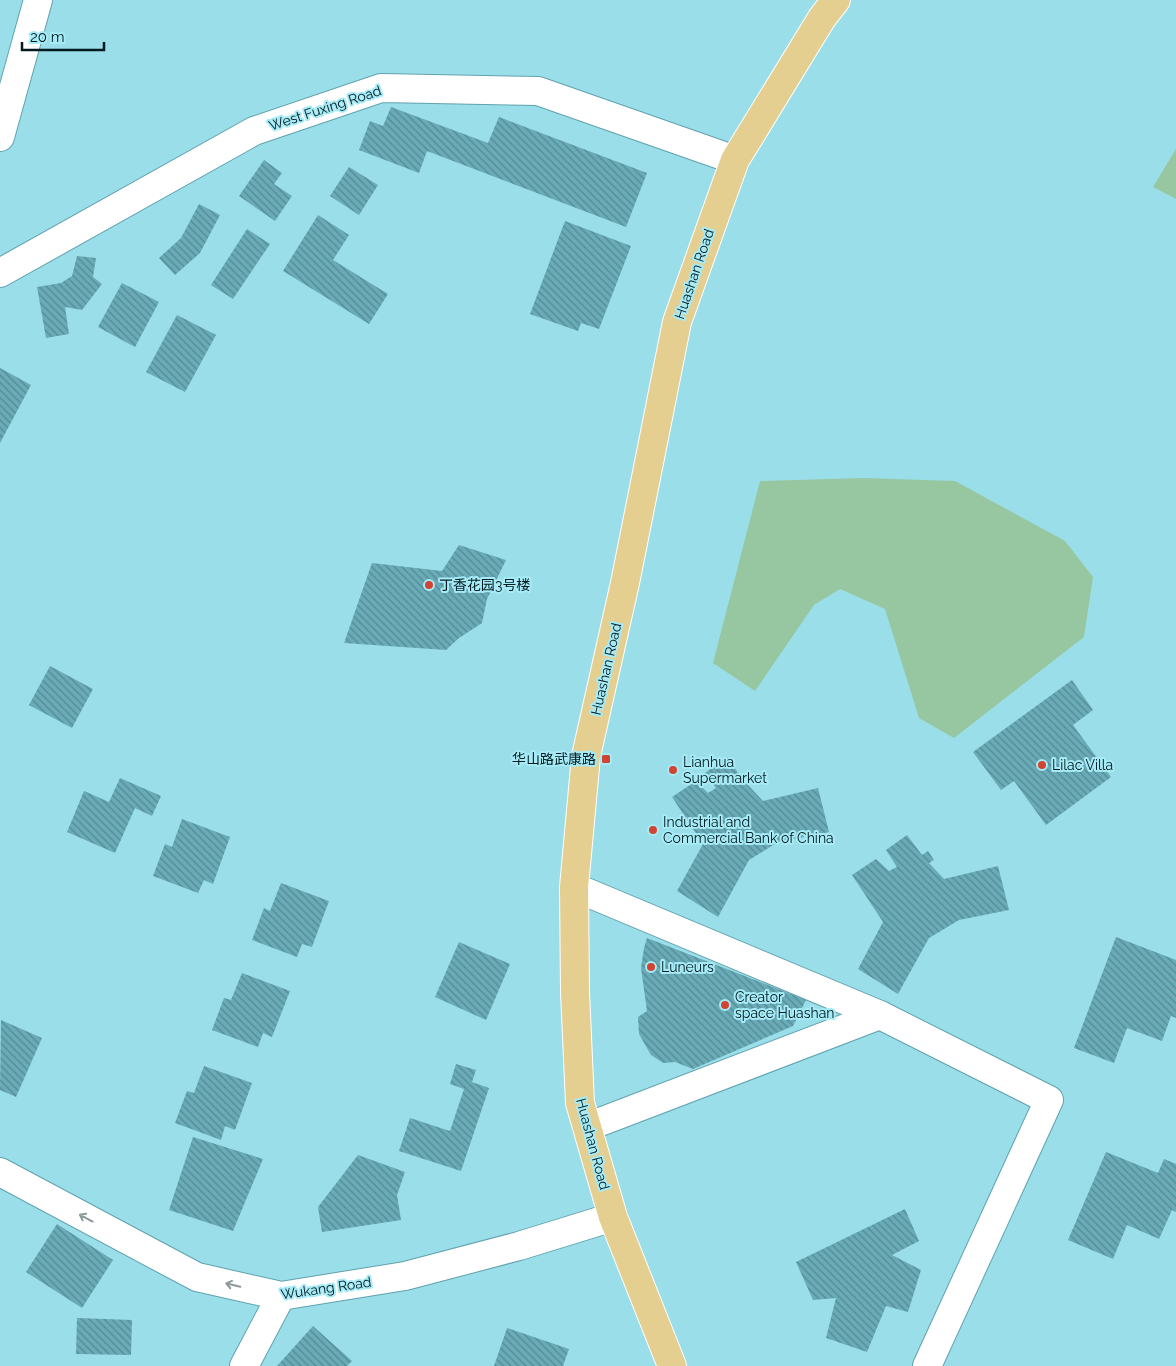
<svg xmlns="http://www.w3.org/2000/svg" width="1176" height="1366" font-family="Raleway,'Noto Sans SC',sans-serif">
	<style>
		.grass { fill: #97c7a0 }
		.building { fill: url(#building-back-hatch) }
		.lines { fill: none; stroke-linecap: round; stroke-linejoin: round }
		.minor-casing { stroke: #60a2ae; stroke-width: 30 }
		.major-casing { stroke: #fff; stroke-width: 30 }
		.minor { stroke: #fff; stroke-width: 28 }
		.major { stroke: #e4cf91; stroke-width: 28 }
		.oneway { stroke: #8c989a }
		.poi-dot { fill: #d14432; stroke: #a7ebf7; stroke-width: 2 }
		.labels { text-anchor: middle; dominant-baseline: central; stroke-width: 4; stroke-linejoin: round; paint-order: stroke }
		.street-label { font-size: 14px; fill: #001a1f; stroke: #a7ebf7 }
		.poi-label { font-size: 14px; fill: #001a1f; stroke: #a7ebf7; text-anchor: start }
	</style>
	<defs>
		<pattern id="building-back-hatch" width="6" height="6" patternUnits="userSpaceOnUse" patternTransform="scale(1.25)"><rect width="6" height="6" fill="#69abb7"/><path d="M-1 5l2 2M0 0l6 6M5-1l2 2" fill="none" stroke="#548a94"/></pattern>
	</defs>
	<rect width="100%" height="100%" fill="#9adeea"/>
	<!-- grass -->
	<g class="grass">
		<path d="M 1176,149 L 1176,199 L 1153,187 Z"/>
		<path d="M 864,478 L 955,481 L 1065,541 L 1093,577 L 1084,637 L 954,738 L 919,718 L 885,609 L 840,589 L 814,605 L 755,691 L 713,663 L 760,481 Z"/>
	</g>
	<!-- building -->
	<g class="building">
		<path d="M 391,107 L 488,143 L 499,117 L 647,173 L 626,227 L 427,151 L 419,173 L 359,150 L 370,121 L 383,126 Z"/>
		<path d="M 264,160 L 282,173 L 274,184 L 292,196 L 275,221 L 239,196 Z"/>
		<path d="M 349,167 L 378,185 L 359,215 L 330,196 Z"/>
		<path d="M 199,204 L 220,215 L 200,253 L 175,275 L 159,258 L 181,238 Z"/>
		<path d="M 318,215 L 349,235 L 333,260 L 388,294 L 369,324 L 283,271 Z"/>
		<path d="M 565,221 L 631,246 L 599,329 L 581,323 L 578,331 L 530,314 Z"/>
		<path d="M 247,229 L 270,244 L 233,299 L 211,285 Z"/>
		<path d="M 77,256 L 96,258 L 93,277 L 102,284 L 82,310 L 65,307 L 69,334 L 46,338 L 37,287 L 61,283 L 72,276 Z"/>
		<path d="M 122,283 L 159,302 L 135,347 L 98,327 Z"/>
		<path d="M 177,315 L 216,335 L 185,392 L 146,372 Z"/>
		<path d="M 0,368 L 31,385 L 0,443 Z"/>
		<path d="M 459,545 L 506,560 L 487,599 L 482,623 L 459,638 L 446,650 L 344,643 L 372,563 L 442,571 Z"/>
		<path d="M 50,666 L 93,689 L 72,728 L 29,705 Z"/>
		<path d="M 1072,680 L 1093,710 L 1073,725 L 1111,777 L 1046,825 L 1014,781 L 1001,790 L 973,752 Z"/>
		<path d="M 727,757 L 741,777 L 748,773 L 753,781 L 748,785 L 763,801 L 818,788 L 829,832 L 778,842 L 749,860 L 718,917 L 677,891 L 703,844 L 672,797 L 696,781 L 708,793 L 716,788 L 705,773 Z"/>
		<path d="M 120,778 L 161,796 L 152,816 L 135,808 L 115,853 L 67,832 L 84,791 L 109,802 Z"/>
		<path d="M 182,819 L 230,837 L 213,884 L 204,880 L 198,893 L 153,876 L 165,844 L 172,847 Z"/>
		<path d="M 907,835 L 922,855 L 928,851 L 934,860 L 929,863 L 944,879 L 998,866 L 1009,910 L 959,920 L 929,938 L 898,994 L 858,969 L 883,922 L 852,875 L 876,859 L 889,871 L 897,867 L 886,850 Z"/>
		<path d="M 281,883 L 329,901 L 312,947 L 302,944 L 297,957 L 252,940 L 264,908 L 270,911 Z"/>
		<path d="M 1116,937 L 1176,960 L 1176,1018 L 1171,1016 L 1162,1041 L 1127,1028 L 1114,1063 L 1074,1048 Z"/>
		<path d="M 647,938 L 806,1000 L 793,1026 L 693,1069 L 675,1062 L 663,1063 L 651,1055 L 639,1034 L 638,1017 L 647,1011 L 641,968 L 644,948 Z"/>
		<path d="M 459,942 L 510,964 L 486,1020 L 435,997 Z"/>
		<path d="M 242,973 L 290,991 L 272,1037 L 263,1033 L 258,1047 L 212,1030 L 224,998 L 231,1000 Z"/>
		<path d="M 1,1020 L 42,1038 L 16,1097 L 0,1090 Z"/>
		<path d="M 456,1064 L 476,1070 L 472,1082 L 489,1088 L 461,1171 L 399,1151 L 410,1118 L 450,1131 L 464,1089 L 450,1084 Z"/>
		<path d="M 204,1066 L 252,1083 L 235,1130 L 225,1126 L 221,1140 L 175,1123 L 187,1091 L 194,1093 Z"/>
		<path d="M 193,1137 L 263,1159 L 233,1231 L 169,1210 Z"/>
		<path d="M 1106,1152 L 1158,1173 L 1164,1159 L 1176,1164 L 1176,1212 L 1172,1210 L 1159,1239 L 1127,1225 L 1113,1259 L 1068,1240 Z"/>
		<path d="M 358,1155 L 405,1172 L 397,1195 L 401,1220 L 322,1232 L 318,1207 Z"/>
		<path d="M 905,1209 L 919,1241 L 892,1255 L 921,1270 L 908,1312 L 886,1306 L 867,1352 L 826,1338 L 836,1298 L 813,1300 L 796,1262 Z"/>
		<path d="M 57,1224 L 113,1260 L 82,1308 L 26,1272 Z"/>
		<path d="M 77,1318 L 132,1320 L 131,1355 L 76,1354 Z"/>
		<path d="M 313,1326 L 352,1361 L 347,1366 L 277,1366 Z"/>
		<path d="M 507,1328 L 569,1349 L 563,1366 L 494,1366 Z"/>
	</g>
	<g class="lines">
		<defs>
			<g id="minor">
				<path d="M 0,137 L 38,0"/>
				<path d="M 0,273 L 254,131 L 381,88 L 538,91 L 735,160"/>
				<path d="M 574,887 L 880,1015 L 1049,1100 L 927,1366"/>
				<path d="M 587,1127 L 880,1015"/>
				<path d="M 0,1172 L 197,1277 L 281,1296 L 405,1276 L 519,1246 L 613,1217"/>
				<path d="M 244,1366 L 281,1296"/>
			</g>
			<path id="major" d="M 672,1366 L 613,1217 L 580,1103 L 575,992 L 574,887 L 586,756 L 625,583 L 677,322 L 735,160 L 822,18 L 836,0"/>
		</defs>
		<!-- minor casing -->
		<use href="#minor" class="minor-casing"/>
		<!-- major casing -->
		<use href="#major" class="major-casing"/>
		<!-- minor -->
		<use href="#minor" class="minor"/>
		<!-- major -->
		<use href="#major" class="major"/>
	</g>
	<!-- one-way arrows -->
	<defs><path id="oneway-shaft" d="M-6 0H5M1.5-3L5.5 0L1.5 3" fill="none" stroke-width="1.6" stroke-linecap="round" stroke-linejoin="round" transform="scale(1.25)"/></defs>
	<g class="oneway">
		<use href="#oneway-shaft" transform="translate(86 1218) rotate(-152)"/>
		<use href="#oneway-shaft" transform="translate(233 1285) rotate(-167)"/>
	</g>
	<!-- markers -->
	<g class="poi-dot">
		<circle cx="429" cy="585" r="5"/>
		<rect x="601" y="754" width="10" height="10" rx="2.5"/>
		<circle cx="1042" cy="765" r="5"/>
		<circle cx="673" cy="770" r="5"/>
		<circle cx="653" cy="830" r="5"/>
		<circle cx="651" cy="967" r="5"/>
		<circle cx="725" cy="1005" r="5"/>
	</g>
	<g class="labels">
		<!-- street labels -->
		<g class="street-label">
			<text transform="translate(325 108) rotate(-18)">West Fuxing Road</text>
			<text transform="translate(694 274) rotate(-71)">Huashan Road</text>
			<text transform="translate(606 669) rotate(-77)">Huashan Road</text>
			<text transform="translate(593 1144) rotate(75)">Huashan Road</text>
			<text transform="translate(326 1288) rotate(-8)">Wukang Road</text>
		</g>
		<!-- poi labels -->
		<g class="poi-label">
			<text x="439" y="585">丁香花园3号楼</text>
			<text x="596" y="759" text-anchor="end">华山路武康路</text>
			<text x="683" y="762">Lianhua<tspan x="683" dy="16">Supermarket</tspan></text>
			<text x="1052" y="765">Lilac Villa</text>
			<text x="663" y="822">Industrial and<tspan x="663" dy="16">Commercial Bank of China</tspan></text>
			<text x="661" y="967">Luneurs</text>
			<text x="735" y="997">Creator<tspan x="735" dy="16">space Huashan</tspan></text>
		</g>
	</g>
	<!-- scale -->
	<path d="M22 42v8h82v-8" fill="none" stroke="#001a1f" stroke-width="2.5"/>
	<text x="30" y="42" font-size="15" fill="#001a1f" stroke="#a7ebf7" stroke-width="4" paint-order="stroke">20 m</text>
</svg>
